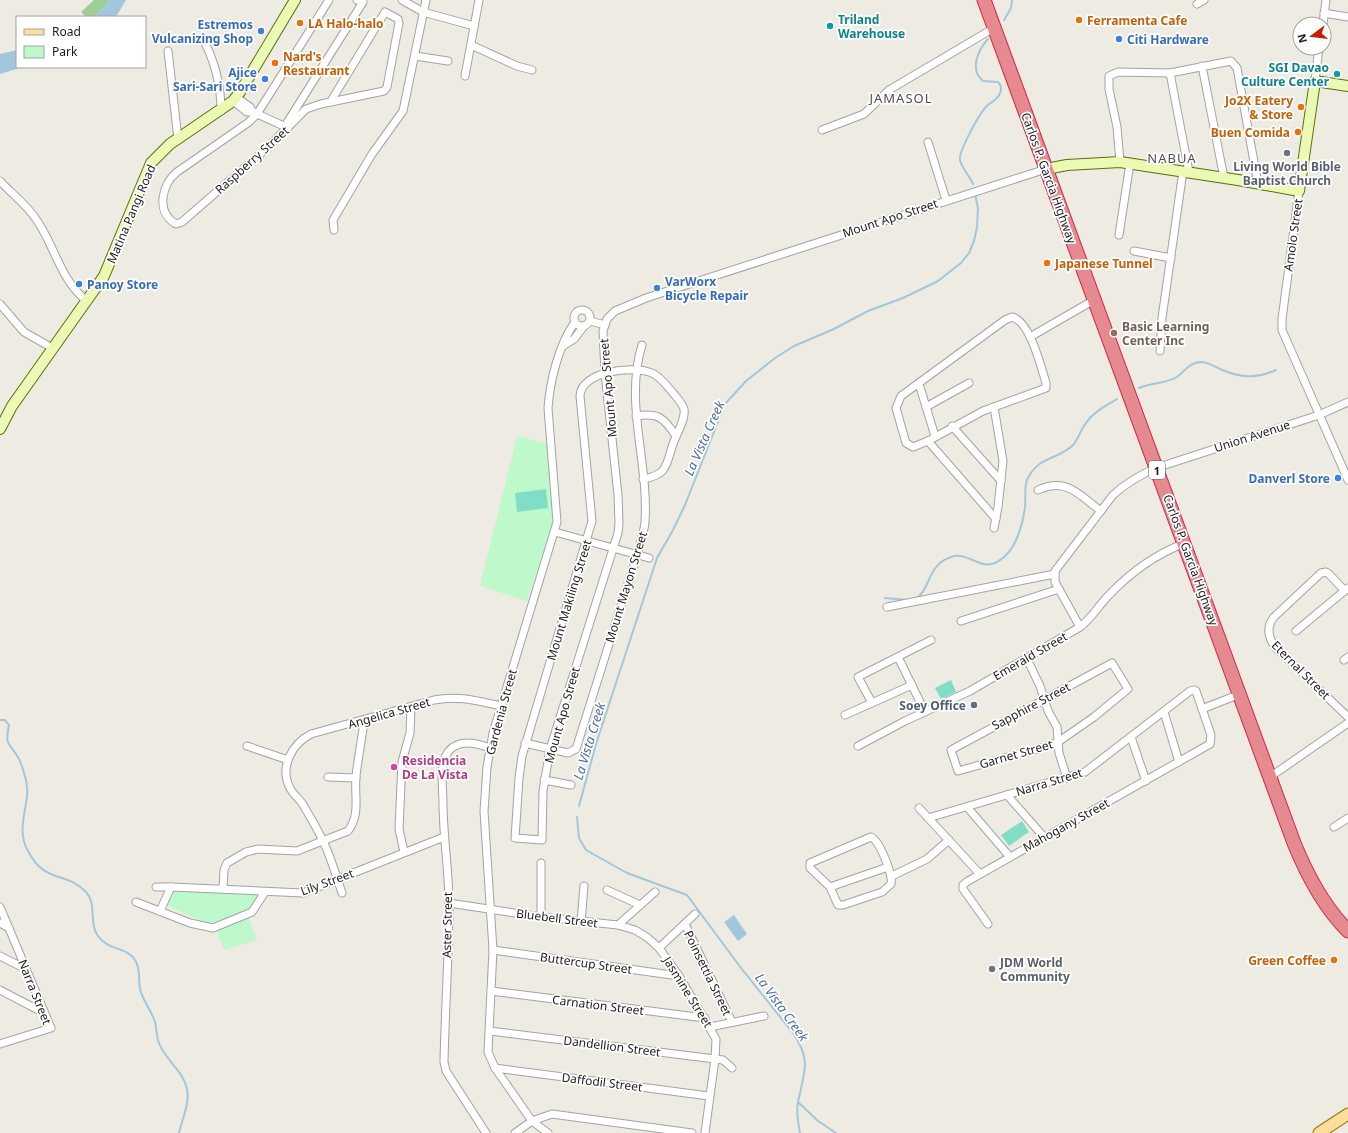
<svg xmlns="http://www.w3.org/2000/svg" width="1348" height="1133" font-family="'Noto Sans',sans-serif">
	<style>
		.forest { fill: #9fcd97 }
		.park { fill: #bef9cb }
		.pitch { fill: #80ddc6 }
		.water { fill: #a2c7db }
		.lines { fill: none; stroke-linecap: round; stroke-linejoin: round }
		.stream { stroke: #a2c7db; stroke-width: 2 }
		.street-casing { stroke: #a3a3a3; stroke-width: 9 }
		.secondary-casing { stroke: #577106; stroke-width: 12 }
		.primary-casing { stroke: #947701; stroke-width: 13 }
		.highway-casing { stroke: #d62549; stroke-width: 15 }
		.street { stroke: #fff; stroke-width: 7 }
		.secondary { stroke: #ecf9b5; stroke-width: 10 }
		.primary { stroke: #fbde9a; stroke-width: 11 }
		.highway { stroke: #e58a8e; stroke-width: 13 }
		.food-dot { fill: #e8710a; stroke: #fff; stroke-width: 1.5 }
		.culture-dot { fill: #0f9aa8; stroke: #fff; stroke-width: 1.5 }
		.shop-dot { fill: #3f7fe0; stroke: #fff; stroke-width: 1.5 }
		.worship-dot { fill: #6b7280; stroke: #fff; stroke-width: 1.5 }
		.education-dot { fill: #8d6e63; stroke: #fff; stroke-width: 1.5 }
		.service-dot { fill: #5c6f8a; stroke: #fff; stroke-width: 1.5 }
		.hotel-dot { fill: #d1479c; stroke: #fff; stroke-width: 1.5 }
		.labels { text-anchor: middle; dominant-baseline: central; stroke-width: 3.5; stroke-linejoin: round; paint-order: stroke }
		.shield { fill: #fff; stroke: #606060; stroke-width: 1 }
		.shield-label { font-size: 11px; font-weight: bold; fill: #1c1c1c }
		.culture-label { font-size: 12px; font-weight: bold; fill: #0d838f; stroke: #fff; text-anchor: start }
		.food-label { font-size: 12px; font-weight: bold; fill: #c56008; stroke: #fff; text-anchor: start }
		.shop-label { font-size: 12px; font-weight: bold; fill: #366cbe; stroke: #fff; text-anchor: end }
		.street-label { font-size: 12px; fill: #1c1c1c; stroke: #fff }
		.worship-label { font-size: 12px; font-weight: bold; fill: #5b616d; stroke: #fff }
		.education-label { font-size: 12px; font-weight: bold; fill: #785e54; stroke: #fff; text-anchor: start }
		.service-label { font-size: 12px; font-weight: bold; fill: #4e5e75; stroke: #fff; text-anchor: end }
		.hotel-label { font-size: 12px; font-weight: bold; fill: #b23c85; stroke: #fff; text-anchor: start }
		.neighbourhood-label { font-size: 13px; letter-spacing: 1px; fill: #4f4f4f; stroke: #fff }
		.water-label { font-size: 13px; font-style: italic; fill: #4a6dab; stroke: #fff }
	</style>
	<rect width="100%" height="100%" fill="#eeebe2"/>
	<!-- forest -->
	<path class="forest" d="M 94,0 L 110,0 L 95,17 L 86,17 L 81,12 Z"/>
	<!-- park -->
	<g class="park">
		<path d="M 517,436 L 548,444 L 553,514 L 552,527 L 527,601 L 480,586 Z"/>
		<path d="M 175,890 L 256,895 L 258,899 L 253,909 L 218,922 L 206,923 L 166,905 Z"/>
		<path d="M 248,917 L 257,940 L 224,950 L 216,929 Z"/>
	</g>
	<!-- pitch -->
	<g class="pitch">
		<path d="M 546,489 L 548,508 L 517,512 L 515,493 Z"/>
		<path d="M 951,680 L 956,692 L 941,699 L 935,688 Z"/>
		<path d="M 1022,821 L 1029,832 L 1009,846 L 1001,835 Z"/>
	</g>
	<!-- water -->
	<g class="water">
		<path d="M 110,0 L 126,0 L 116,17 L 95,17 Z"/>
		<path d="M 17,50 L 17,67 L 23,67 L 0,74 L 0,54 Z"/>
		<path d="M 734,915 L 747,934 L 738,941 L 724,922 Z"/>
	</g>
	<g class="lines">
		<!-- stream -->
		<g class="stream">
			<path d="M 1004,20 L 1011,8 L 1012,0"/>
			<path d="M 973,184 C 970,177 960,165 960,160 C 958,152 979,115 985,108 C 989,103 998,100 1000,93 C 1002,89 1001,85 998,82 L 983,81 C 969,70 978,50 988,39"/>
			<path d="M 1139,388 C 1151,383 1168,383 1177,377 C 1185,371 1189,363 1200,362 C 1208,362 1214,366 1220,369 C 1240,378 1256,379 1276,370"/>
			<path d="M 885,598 L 907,600"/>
			<path d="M 917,598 C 931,588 927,565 951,557 C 971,550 982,577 1004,557 C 1017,546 1023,523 1025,507 C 1026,499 1024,488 1027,480 C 1038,456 1055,461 1072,446 C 1079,439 1080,430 1086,423 C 1093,412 1106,406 1117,399"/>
			<path d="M 0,720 L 5,720 L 9,725 C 5,745 8,742 18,757 C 22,764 24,773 26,780 C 32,804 14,826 28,851 C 45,884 65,871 85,891 C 98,904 88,922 98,936 C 107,950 129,948 135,960 C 141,969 138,979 140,989 C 143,1001 151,1010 155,1022 C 157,1029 156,1036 159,1043 C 165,1060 183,1070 187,1089 C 190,1104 182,1119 179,1133"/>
			<path d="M 579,806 L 596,744 L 657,558 L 673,530 L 685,505 L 725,404 L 746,381 L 775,358 L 794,346 L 834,329 L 868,311 L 903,298 L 938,281 L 961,263 L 969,253 L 974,241 L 977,227 L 978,208 L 975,194"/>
			<path d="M 577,817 L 579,838 L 586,850 L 627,873 L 687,895 L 741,968 L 793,1033 C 812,1061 804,1072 798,1102 C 796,1112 798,1123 800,1133"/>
			<path d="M 798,1102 L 818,1121 L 836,1133"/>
		</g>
		<defs>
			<g id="street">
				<path d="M 329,0 L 257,114 L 249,122 L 177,172 C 162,184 155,212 176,224 L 182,222 L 266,149 L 306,109 L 321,104 L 384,91 L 387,87 L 399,23 L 398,19 L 385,12 L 331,101"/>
				<path d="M 402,0 L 423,12 L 474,26"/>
				<path d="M 1197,4 L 1204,0"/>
				<path d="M 1324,13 L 1348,17"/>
				<path d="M 1323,24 L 1326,0"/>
				<path d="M 205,43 C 216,65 221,86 221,111"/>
				<path d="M 471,45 L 517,66 L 532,70"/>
				<path d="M 168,51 L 178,139"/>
				<path d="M 415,56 L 448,61"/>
				<path d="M 1202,66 L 1224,178"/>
				<path d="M 1170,73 L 1189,172"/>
				<path d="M 465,76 L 479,0"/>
				<path d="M 1315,81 L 1319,48"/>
				<path d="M 236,97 L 250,107 L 253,112"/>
				<path d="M 233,101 L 247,112 L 253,112 L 288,128"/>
				<path d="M 285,126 L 363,2 L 357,0"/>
				<path d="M 822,130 L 864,114 L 889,90 L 994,28"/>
				<path d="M 928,142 L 946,200"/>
				<path d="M 1120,162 L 1117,127 L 1109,89 L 1109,76 L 1118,72 L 1170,73 L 1231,61 L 1237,68 L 1258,184"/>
				<path d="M 0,181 C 12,194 26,204 36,219 C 55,246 60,280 87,301"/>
				<path d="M 1299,191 L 1282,319 L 1282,330 L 1348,480"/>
				<path d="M 334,230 L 333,220 L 336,215 L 372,154 L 403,111 L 426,0"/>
				<path d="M 1119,235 L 1130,163"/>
				<path d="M 1134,251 L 1171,258"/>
				<path d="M 0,304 L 24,332 L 54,349"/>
				<circle cx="582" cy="318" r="8"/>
				<path d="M 1012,317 C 1030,321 1041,367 1046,383 L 1046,388 L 983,411 L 928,441 L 913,447 L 906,443 L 896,408 L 901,396 L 1005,320 Z"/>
				<path d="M 590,321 L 605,325"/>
				<path d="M 1030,337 L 1094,300"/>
				<path d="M 563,346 L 574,339 L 584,326"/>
				<path d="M 1160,351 L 1162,318 L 1183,171"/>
				<path d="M 919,384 L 935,436"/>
				<path d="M 926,407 L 969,383"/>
				<path d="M 636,416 C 658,412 664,418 676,436"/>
				<path d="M 952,426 L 1001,481"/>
				<path d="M 928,441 L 996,519"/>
				<path d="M 643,479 C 666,475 666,467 672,447 C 675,436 686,420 684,409 C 682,403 677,398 674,394 C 667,386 661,377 652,373 C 633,365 581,371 580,396 L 592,521 L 522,756 L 519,778 L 515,838 L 542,840 L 543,791 L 550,749 L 618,533 L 619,524 L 618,495 L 605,373 L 603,331 L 607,319 L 615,311 L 646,298 L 1046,169"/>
				<path d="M 1038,490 C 1067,477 1079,495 1101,511"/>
				<path d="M 994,528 L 998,507 L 1003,461 L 994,407"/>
				<path d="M 555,532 L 649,558"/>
				<path d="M 1344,590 L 1329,574 L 1326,572 L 1321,573 L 1274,617 C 1266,627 1268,637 1275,647 L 1348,717"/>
				<path d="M 887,607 L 1055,574"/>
				<path d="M 961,621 L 1059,589"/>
				<path d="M 1080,627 L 1055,582 L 1055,571 L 1113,495 C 1126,483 1140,475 1156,468 L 1319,415 L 1348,402"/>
				<path d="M 1296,631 L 1348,588"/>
				<path d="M 898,657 L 925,712"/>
				<path d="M 1027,659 L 1040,686 L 1048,711 L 1057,727 L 1059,753 L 1067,778"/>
				<path d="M 1344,660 L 1348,657"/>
				<path d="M 1112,663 L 1128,689 L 1094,717 L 1058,742 L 1045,747 L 958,771 L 951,750 Z"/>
				<path d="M 872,703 L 858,677 L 931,640"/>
				<path d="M 1202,709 L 1240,694"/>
				<path d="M 1164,712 L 1179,762"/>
				<path d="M 845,715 L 912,685"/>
				<path d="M 1131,737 L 1146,781"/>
				<path d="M 525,743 L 568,753 L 576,749 L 637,555 C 640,544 644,533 645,522 C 649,462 624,403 642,345"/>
				<path d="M 247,746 L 288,760"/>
				<path d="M 858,746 L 905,721 L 970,691 L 1080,627 C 1092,618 1098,606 1109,595 C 1130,573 1156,554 1185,543"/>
				<path d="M 328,777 L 356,778"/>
				<path d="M 1270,777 L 1348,723"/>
				<path d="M 544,780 L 571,785"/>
				<path d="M 1007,795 L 1044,837"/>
				<path d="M 967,807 L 1010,857"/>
				<path d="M 919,808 L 980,874"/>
				<path d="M 928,818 L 1085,772 L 1190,691 L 1194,690 L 1196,691 L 1211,735 L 1210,744 L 968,881 L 963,885 L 963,889 L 988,924"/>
				<path d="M 1334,827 L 1348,818"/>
				<path d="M 871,837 C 880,841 893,875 891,884 L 882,892 L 843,905 L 838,905 L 830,887 L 810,868 L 810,863 Z"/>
				<path d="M 404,852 L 399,829 L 402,762 L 410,733 L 411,707"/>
				<path d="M 541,863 L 541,917"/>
				<path d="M 892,876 L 927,859 L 949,840"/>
				<path d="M 156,887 L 171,887 L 303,893 L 444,837"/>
				<path d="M 830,887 L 888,867"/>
				<path d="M 223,889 L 224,870 L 227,863 L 246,852 L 258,849 L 297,851 L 348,831 C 361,814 354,796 356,776 C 358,758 362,739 364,720"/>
				<path d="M 607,890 L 640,905"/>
				<path d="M 342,893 C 336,876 331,857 323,841 C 317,828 309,815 302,803 C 298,798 293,794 290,788 C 279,767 292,744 311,734 L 434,700 C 458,695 478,701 501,706"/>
				<path d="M 136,902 L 190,923 L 213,928 L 252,912 L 265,892"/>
				<path d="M 449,903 L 541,917 L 618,925 L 635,930 L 648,938 L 659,948 L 679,976 L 716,1039 L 715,1059 L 705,1133"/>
				<path d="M 0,907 L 51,1028 L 0,1044"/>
				<path d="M 160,911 L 171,887"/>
				<path d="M 581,922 L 584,886"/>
				<path d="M 0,923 L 9,928"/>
				<path d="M 685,924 L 732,1022"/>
				<path d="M 618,925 L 655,892"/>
				<path d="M 659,948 L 695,914"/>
				<path d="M 493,950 L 679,976"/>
				<path d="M 0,956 L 26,969"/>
				<path d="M 0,990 L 44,1013"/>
				<path d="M 491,991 L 705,1018"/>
				<path d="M 710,1027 L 764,1016"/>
				<path d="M 490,1031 L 723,1060 L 732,1068"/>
				<path d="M 495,1068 L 709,1096"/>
				<path d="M 486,1133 L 446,1071 L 444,1062 C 445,1009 449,956 449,904 C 449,870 443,837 443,803 C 443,789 439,765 448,752 C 458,738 477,743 490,748"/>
				<path d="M 515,1133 L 532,1121 L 552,1114 L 692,1133"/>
				<path d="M 548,1133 L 532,1121 L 495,1068 L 488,1052 L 493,950 L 484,811 L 487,767 L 493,733 L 557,522 L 548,408 C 550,381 559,344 575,322"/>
			</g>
			<g id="secondary">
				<path d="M 1046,169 L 1067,165 L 1120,162 L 1238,180 L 1299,191 L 1315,81 L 1348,86"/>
				<path d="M 0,429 L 12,406 L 104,276 L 151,163 L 170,144 L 233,101 L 240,92 L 295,0"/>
			</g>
			<path id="primary" d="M 1319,1133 L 1348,1114"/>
			<path id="highway" d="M 984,0 L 1294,843 C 1307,875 1324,907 1348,931"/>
		</defs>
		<!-- street casing -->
		<use href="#street" class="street-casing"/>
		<!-- secondary casing -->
		<use href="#secondary" class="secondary-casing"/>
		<!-- primary casing -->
		<use href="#primary" class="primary-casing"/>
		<!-- highway casing -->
		<use href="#highway" class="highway-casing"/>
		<!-- street -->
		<use href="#street" class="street"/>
		<!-- secondary -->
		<use href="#secondary" class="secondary"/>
		<!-- primary -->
		<use href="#primary" class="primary"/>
		<!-- highway -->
		<use href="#highway" class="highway"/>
	</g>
	<!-- markers -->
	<g class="food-dot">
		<circle cx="1079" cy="20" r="4"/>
		<circle cx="300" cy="23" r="4"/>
		<circle cx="275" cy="63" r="4"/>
		<circle cx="1301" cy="107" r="4"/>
		<circle cx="1298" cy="132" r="4"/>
		<circle cx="1047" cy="263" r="4"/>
		<circle cx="1334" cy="960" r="4"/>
	</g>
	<g class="culture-dot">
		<circle cx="830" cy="26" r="4"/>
		<circle cx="1337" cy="74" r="4"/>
	</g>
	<g class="shop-dot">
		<circle cx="261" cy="31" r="4"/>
		<circle cx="1119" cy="39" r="4"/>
		<circle cx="265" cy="79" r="4"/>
		<circle cx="79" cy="284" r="4"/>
		<circle cx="657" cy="288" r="4"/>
		<circle cx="1338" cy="478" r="4"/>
	</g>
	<g class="worship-dot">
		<circle cx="1287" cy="153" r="4"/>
		<circle cx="992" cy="969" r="4"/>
	</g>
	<circle class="education-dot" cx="1114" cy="333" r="4"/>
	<circle class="service-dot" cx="974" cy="705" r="4"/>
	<circle class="hotel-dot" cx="394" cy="767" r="4"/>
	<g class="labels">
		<!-- shield labels -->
		<rect class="shield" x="1149" y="461" width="16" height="18" rx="3"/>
		<g class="shield-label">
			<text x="1157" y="470">1</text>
		</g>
		<!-- culture labels -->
		<g class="culture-label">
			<text x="838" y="19">Triland<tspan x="838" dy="14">Warehouse</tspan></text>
			<text x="1329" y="67" text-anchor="end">SGI Davao<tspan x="1329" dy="14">Culture Center</tspan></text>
		</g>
		<!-- food labels -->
		<g class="food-label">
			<text x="1087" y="20">Ferramenta Cafe</text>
			<text x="308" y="23">LA Halo-halo</text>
			<text x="283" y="56">Nard's<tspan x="283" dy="14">Restaurant</tspan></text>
			<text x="1293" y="100" text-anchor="end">Jo2X Eatery<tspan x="1293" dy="14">&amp; Store</tspan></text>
			<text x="1290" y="132" text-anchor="end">Buen Comida</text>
			<text x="1055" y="263">Japanese Tunnel</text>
			<text x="1326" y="960" text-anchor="end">Green Coffee</text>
		</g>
		<!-- shop labels -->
		<g class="shop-label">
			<text x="253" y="24">Estremos<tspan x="253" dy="14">Vulcanizing Shop</tspan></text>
			<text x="1127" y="39" text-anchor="start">Citi Hardware</text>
			<text x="257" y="72">Ajice<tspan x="257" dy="14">Sari-Sari Store</tspan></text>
			<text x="665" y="281" text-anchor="start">VarWorx<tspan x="665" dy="14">Bicycle Repair</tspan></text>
			<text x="87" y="284" text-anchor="start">Panoy Store</text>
			<text x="1330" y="478">Danverl Store</text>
		</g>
		<!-- street labels -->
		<g class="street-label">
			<text transform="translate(252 160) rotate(-42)">Raspberry Street</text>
			<text transform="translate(1049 178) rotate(70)">Carlos P. Garcia Highway</text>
			<text transform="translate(131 214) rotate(-67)">Matina Pangi Road</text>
			<text transform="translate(890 218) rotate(-18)">Mount Apo Street</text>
			<text transform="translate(1293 235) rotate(-82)">Amolo Street</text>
			<text transform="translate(608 388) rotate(-95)">Mount Apo Street</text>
			<text transform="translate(1252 436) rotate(-18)">Union Avenue</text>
			<text transform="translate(1191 560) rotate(70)">Carlos P. Garcia Highway</text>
			<text transform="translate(626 587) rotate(-73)">Mount Mayon Street</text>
			<text transform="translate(569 600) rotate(-73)">Mount Makiling Street</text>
			<text transform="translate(1030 656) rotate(-30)">Emerald Street</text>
			<text transform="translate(1301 670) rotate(45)">Eternal Street</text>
			<text transform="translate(1031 706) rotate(-28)">Sapphire Street</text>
			<text transform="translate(501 712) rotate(-75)">Gardenia Street</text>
			<text transform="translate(389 713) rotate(-16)">Angelica Street</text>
			<text transform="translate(562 715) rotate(-74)">Mount Apo Street</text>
			<text transform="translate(1016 754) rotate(-16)">Garnet Street</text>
			<text transform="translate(1049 782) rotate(-17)">Narra Street</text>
			<text transform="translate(1066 825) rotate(-29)">Mahogany Street</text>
			<text transform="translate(327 882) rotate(-20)">Lily Street</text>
			<text transform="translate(557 918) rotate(7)">Bluebell Street</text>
			<text transform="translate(447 925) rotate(-89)">Aster Street</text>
			<text transform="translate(586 963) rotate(8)">Buttercup Street</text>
			<text transform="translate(708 973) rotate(64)">Poinsettia Street</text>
			<text transform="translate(35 992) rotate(68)">Narra Street</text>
			<text transform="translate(688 992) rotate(58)">Jasmine Street</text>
			<text transform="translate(598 1005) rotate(7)">Carnation Street</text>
			<text transform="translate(612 1046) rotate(7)">Dandellion Street</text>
			<text transform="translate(602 1082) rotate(7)">Daffodil Street</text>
		</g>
		<!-- worship labels -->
		<g class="worship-label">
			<text x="1287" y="166">Living World Bible<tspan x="1287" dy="14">Baptist Church</tspan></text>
			<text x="1000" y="962" text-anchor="start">JDM World<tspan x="1000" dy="14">Community</tspan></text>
		</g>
		<!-- education labels -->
		<g class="education-label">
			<text x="1122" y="326">Basic Learning<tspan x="1122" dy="14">Center Inc</tspan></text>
		</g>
		<!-- service labels -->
		<g class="service-label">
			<text x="966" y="705">Soey Office</text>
		</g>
		<!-- hotel labels -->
		<g class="hotel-label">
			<text x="402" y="760">Residencia<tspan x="402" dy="14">De La Vista</tspan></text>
		</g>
		<!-- neighbourhood labels -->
		<g class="neighbourhood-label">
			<text x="901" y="98">JAMASOL</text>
			<text x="1172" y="158">NABUA</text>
		</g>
		<!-- water labels -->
		<g class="water-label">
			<text transform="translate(704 438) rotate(-66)">La Vista Creek</text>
			<text transform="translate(589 741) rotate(-73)">La Vista Creek</text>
			<text transform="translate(782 1007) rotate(54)">La Vista Creek</text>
		</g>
	</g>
	<!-- legend -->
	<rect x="16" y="16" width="130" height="52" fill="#ffffff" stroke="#a4a4a4"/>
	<rect x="24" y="29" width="20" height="6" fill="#fbde9a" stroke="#a4a4a4"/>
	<text x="52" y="36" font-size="12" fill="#1c1c1c">Road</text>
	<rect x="24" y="46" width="20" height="12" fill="#bef9cb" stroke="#a4a4a4"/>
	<text x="52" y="56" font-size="12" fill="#1c1c1c">Park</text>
	<!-- north arrow -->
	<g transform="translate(1312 36) rotate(255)"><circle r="19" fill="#ffffff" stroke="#a4a4a4"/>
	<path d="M0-3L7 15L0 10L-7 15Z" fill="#c71d02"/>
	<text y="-6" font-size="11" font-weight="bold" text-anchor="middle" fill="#1c1c1c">N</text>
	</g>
</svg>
